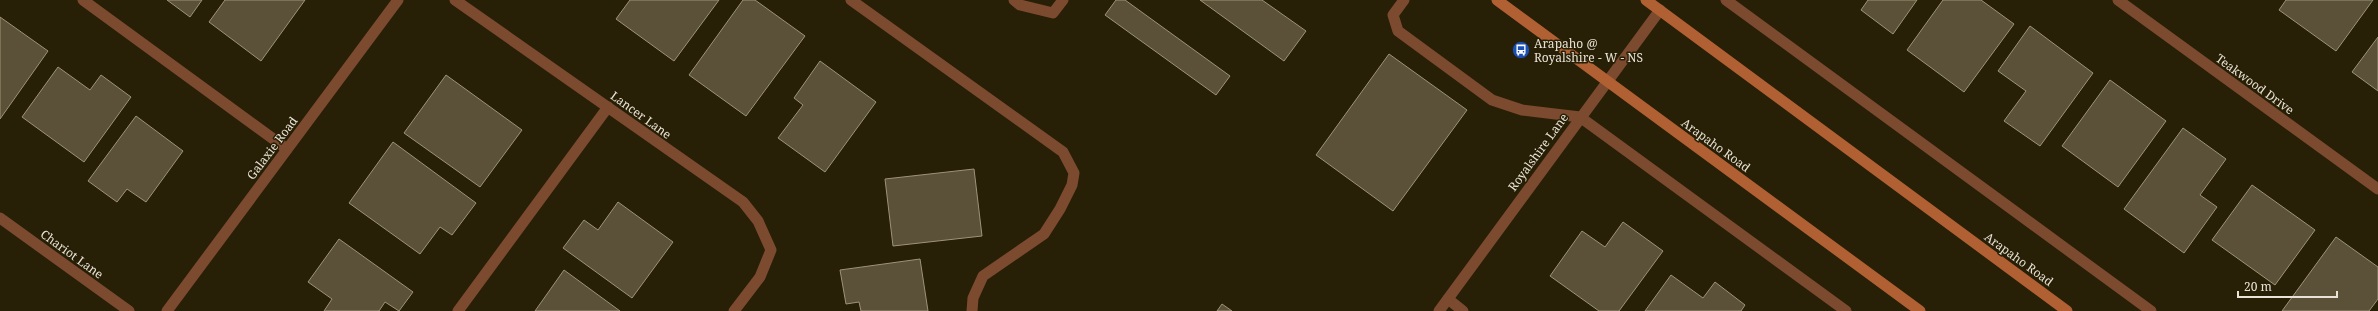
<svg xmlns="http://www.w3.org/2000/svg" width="2378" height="311" font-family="'Noto Serif',serif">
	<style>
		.building { fill: #5b5138; stroke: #9e9378 }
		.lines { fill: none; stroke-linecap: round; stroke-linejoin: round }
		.service { stroke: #7c4a2f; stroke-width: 11 }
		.minor { stroke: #7c4a2f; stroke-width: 11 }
		.tertiary { stroke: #7c4a2f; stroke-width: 11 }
		.secondary { stroke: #b06033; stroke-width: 11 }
		.labels { text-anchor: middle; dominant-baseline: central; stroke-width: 3; stroke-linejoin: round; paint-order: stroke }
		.poi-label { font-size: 12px; fill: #e9e3d5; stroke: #271f06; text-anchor: start }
		.street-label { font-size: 12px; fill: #e9e3d5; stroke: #271f06 }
	</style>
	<rect width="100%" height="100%" fill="#271f06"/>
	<!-- building -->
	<g class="building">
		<path d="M 167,0 L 202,0 L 190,17 Z"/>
		<path d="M 225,0 L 305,0 L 261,61 L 209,22 Z"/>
		<path d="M 630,0 L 719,0 L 674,61 L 616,19 Z"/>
		<path d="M 743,0 L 755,0 L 805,36 L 746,116 L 689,75 Z"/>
		<path d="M 1116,0 L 1125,0 L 1230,76 L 1216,95 L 1105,15 Z"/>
		<path d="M 1200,0 L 1262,0 L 1306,31 L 1284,61 Z"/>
		<path d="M 1868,0 L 1917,0 L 1893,34 L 1861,10 Z"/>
		<path d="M 1943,0 L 1981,0 L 2014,24 L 1964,92 L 1907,50 Z"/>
		<path d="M 2286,0 L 2373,0 L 2336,51 L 2279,10 Z"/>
		<path d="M 0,17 L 48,51 L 0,119 Z"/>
		<path d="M 2030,26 L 2093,73 L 2040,146 L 2004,121 L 2026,91 L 1998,71 Z"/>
		<path d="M 2378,37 L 2378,91 L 2352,72 Z"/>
		<path d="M 1389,54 L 1467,110 L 1393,211 L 1316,155 Z"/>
		<path d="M 820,61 L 876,102 L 825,172 L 778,138 L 803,105 L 794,98 Z"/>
		<path d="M 58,67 L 90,90 L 101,75 L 131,97 L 84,162 L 22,117 Z"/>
		<path d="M 446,75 L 522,130 L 480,187 L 404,133 Z"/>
		<path d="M 2110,80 L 2166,121 L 2118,187 L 2062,146 Z"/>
		<path d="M 136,116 L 183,151 L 146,202 L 127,189 L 117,202 L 88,181 Z"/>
		<path d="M 2183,128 L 2226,159 L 2200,195 L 2217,207 L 2184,253 L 2124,209 Z"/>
		<path d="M 393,142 L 476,203 L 452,235 L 440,227 L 420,254 L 349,203 Z"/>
		<path d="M 974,169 L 982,236 L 893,246 L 885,179 Z"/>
		<path d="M 2252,185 L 2315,230 L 2275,285 L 2212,240 Z"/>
		<path d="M 618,202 L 673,242 L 632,298 L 563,248 L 584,220 L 598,230 Z"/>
		<path d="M 1623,222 L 1663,251 L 1619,311 L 1599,311 L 1550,276 L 1582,231 L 1605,247 Z"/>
		<path d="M 2336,237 L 2378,267 L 2378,299 L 2369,311 L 2282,311 Z"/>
		<path d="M 339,239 L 413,292 L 399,311 L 385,302 L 379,311 L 324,311 L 332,299 L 308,282 Z"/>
		<path d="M 920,259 L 928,311 L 861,311 L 859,302 L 846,304 L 840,270 Z"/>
		<path d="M 564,270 L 620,311 L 535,311 Z"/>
		<path d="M 1671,275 L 1703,298 L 1715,282 L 1745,305 L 1741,311 L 1645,311 Z"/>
		<path d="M 1222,304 L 1232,311 L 1217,311 Z"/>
	</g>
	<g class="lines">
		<!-- service -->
		<g class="service">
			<path d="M 83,0 L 287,149"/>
			<path d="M 851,0 L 1063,152 L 1074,173 L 1072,185 L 1060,209 L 1044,234 L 983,276 L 973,298 L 972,311"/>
			<path d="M 1014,0 L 1020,5 L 1053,13 L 1063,0"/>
			<path d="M 1404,0 L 1393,15 L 1398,31 L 1492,100 L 1522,110 L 1580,117 L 1846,311"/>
			<path d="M 1726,0 L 2151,311"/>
			<path d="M 458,311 L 608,107"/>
		</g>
		<!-- minor -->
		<g class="minor">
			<path d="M 455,0 L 743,202 L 758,221 L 771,250 L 760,277 L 734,311"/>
			<path d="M 2118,0 L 2378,189"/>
			<path d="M 0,218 L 129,311"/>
			<path d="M 1448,299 L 1463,311"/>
			<path d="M 1439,311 L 1660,10"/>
		</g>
		<!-- tertiary -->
		<path class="tertiary" d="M 167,311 L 398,0"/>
		<!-- secondary -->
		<g class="secondary">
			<path d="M 1497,0 L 1920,311"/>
			<path d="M 1646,0 L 2067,311"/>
		</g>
	</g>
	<!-- icons -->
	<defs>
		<symbol id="bus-disc" viewBox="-11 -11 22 22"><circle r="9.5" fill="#1a4fb4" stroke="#271f06"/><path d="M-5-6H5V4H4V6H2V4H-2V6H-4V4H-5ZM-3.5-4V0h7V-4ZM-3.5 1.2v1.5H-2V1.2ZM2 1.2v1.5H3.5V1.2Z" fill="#fff"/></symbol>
	</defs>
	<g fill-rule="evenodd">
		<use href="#bus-disc" x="1511" y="40" width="20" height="20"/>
	</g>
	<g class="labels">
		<!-- poi labels -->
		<g class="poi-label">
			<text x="1534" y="43">Arapaho @<tspan x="1534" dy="14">Royalshire - W - NS</tspan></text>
		</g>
		<!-- street labels -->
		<g class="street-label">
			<text transform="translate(2255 84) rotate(36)">Teakwood Drive</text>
			<text transform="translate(641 115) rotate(36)">Lancer Lane</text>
			<text transform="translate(1716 145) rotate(36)">Arapaho Road</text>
			<text transform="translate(272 148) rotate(-53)">Galaxie Road</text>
			<text transform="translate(1538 152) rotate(-54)">Royalshire Lane</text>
			<text transform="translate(72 254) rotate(36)">Chariot Lane</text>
			<text transform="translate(2019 259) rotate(36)">Arapaho Road</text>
		</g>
	</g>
	<!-- scale -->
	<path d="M2238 291v6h99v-6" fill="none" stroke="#e9e3d5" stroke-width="2"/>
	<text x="2244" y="291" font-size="12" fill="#e9e3d5" stroke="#271f06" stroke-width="3" paint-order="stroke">20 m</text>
</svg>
